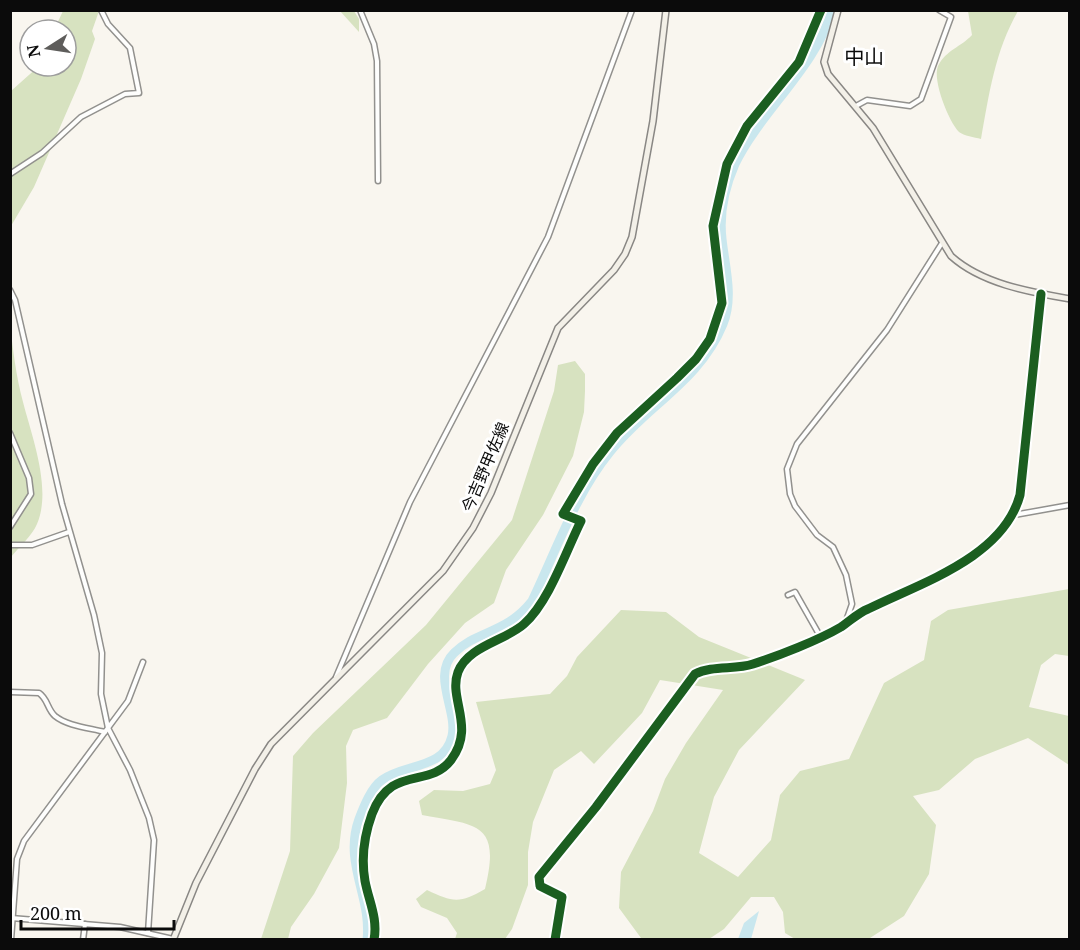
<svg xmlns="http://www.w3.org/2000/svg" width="1080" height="950" font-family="'Noto Serif','Noto Sans JP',serif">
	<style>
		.forest { fill: #d7e2c0 }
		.water { fill: #c9e7ee }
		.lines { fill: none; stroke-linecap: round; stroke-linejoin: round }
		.river { stroke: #c9e7ee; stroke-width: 9 }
		.street-casing { stroke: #92918e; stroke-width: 7 }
		.secondary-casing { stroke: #898784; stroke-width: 8 }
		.street { stroke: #fefefd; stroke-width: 4 }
		.secondary { stroke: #f3f0e8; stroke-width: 5 }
		.cycleway-casing { stroke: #fff; stroke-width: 13 }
		.cycleway { stroke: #1b5e20; stroke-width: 9 }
		.labels { text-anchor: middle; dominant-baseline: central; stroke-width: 6; stroke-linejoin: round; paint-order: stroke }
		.street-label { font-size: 16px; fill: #0b0b0b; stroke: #fff }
		.quarter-label { font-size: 20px; fill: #0b0b0b; stroke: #fff }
	</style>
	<rect width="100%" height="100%" fill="#f9f6ef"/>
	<!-- forest -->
	<g class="forest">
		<path d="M 63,11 L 99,11 L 92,31 L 95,39 L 81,79 L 34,187 L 11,226 L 11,91 L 39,66 L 66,66 L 66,30 L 54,30 Z"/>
		<path d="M 340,11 L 354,11 L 359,19 L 359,32 Z"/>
		<path d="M 968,11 L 1018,11 C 995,51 989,94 981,139 C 974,137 964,136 959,132 C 949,122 932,80 938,66 C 946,50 961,47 972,35 Z"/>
		<path d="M 10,324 C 13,350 16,376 23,402 C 32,437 52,489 37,524 C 32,536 19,547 11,557 Z"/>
		<path d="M 575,361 L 585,374 L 585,391 L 584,412 L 573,456 L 543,515 L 506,570 L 494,603 L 465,623 L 428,664 L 387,718 L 353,730 L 346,746 L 347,783 L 339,848 L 314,894 L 291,927 L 288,939 L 261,939 L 290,851 L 293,756 L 313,733 L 426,625 L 512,520 L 554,391 L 558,365 Z"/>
		<path d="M 1069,589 L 1069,656 L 1055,654 L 1041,665 L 1029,707 L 1069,716 L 1069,765 L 1028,738 L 975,759 L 939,790 L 913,796 L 936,825 L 929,874 L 904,916 L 870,938 L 795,939 L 785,933 L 783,912 L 774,897 L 751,897 L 724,929 L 709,939 L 641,938 L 619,908 L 621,872 L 653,811 L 665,779 L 686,743 L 723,690 L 660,680 L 642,713 L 594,764 L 581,751 L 554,770 L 533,822 L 528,852 L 528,885 L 512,929 L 505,939 L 455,939 L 457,933 L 447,918 L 421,907 L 416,899 L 427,890 C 452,902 460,904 485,889 C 501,823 478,825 422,815 L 419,801 L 434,790 L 463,791 L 490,784 L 496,770 L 476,702 L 550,694 L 567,676 L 577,657 L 621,610 L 666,612 L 699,637 L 805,680 L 739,750 L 714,797 L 699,853 L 738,877 L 771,840 L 780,795 L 800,771 L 849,759 L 884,683 L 924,660 L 931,621 L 948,610 Z"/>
	</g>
	<!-- water -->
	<path class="water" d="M 759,911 L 751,939 L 738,939 L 744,923 Z"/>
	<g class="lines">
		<!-- river -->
		<path class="river" d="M 367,940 C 372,897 343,863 359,819 C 364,806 371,788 382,780 C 405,763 444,770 452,736 C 458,711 431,675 454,653 C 477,630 506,634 532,601 C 556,551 575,495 610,452 C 646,406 700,381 723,324 C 734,297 725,267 722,239 C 719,213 725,187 735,164 C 760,112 817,66 832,10"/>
		<defs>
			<g id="street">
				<path d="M 360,10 L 374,44 L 377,61 L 378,181"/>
				<path d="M 856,106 L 867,100 L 910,106 L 921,99 L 951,17 L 939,10"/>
				<path d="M 10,174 L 42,153 L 81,117 L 125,94 L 139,93 L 130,48 L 108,24 L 101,10"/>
				<path d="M 10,290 L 15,300 L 62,504 L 94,615 L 102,653 L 101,694 L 108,728 L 130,770 L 149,818 L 154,840 L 148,933"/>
				<path d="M 10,433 L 29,478 L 31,494 L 10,527"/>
				<path d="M 10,545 L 32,545 L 69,532"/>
				<path d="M 788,595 L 795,592 L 820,636"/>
				<path d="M 845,624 L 852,604 L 846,575 L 833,547 L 817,535 L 795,506 L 790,494 L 787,469 L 797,444 L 887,330 L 942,243"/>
				<path d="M 336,677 L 410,502 L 548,237 L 632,10"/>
				<path d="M 10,692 L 39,693 C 48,699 47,709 55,716 C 67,726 90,728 105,732"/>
				<path d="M 11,918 L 120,927 L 173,939"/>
				<path d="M 11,940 L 17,859 L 24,841 L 128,701 L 143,662"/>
				<path d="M 83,940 L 85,924"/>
				<path d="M 374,940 C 378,918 369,902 365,881 C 361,858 364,836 372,814 C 391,764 429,789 451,760 C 476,727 448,699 458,672 C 468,646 505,641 524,624 C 549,602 566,551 581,521 L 563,514 L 593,464 L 617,433 L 677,378 L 696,359 L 710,339 L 722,303 L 713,226 L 727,164 L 747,126 L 799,62 L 821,10"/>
				<path d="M 555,940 L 562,897 L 540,886 L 539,877 L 596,807 L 695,674 L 753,664 L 840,628 L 866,609 L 917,588 L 976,553 L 990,543 L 1014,515 L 1070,505"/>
			</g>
			<g id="secondary">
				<path d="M 838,10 L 824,62 L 828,74 L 873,128 L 951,256 C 982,284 1030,292 1070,299"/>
				<path d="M 1014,515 L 1020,495 L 1041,294"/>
				<path d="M 173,940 L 196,883 L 255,769 L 271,744 L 443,571 L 473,528 L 491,493 L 558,328 L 614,270 L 625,254 L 632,237 L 653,121 L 666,10"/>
			</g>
		</defs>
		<!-- street casing -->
		<use href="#street" class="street-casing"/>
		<!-- secondary casing -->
		<use href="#secondary" class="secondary-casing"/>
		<!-- street -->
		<use href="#street" class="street"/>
		<!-- secondary -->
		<use href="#secondary" class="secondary"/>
		<defs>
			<g id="cycleway">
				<path d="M 374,940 C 378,918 369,902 365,881 C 361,858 364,836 372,814 C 391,764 429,789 451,760 C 476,727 448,699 458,672 C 468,646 505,641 524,624 C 549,602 566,551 581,521 L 563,514 L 593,464 L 617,433 L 677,378 L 696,359 L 710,339 L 722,303 L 713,226 L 727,164 L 747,126 L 799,62 L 821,10"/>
				<path d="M 555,940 L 562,897 L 540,886 L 539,877 L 596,807 L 695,674 C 712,665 735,670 753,664 C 778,656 819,640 841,627 C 850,621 858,613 868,609 C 920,583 1003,558 1020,495 L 1041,294"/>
			</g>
		</defs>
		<!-- cycleway casing -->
		<use href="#cycleway" class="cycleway-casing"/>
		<!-- cycleway -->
		<use href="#cycleway" class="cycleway"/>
	</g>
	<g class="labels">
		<!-- street labels -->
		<g class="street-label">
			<text transform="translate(485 467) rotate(-67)">今吉野甲佐線</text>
		</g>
		<!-- quarter labels -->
		<g class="quarter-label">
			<text x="864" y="56">中山</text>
		</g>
	</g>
	<!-- border -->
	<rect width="1080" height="950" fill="none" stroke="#0b0b0b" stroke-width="24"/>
	<!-- north arrow -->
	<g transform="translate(48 48) rotate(258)"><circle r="28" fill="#ffffff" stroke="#9d9d9d" stroke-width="1.5"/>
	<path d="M0-4.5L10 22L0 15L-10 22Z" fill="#5e5d5b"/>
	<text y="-9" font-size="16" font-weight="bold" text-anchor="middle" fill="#0b0b0b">N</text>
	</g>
	<!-- scale -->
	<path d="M21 920v9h153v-9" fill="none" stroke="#0b0b0b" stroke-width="3"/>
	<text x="30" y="920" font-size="18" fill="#0b0b0b" stroke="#ffffff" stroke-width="4.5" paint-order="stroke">200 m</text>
</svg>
